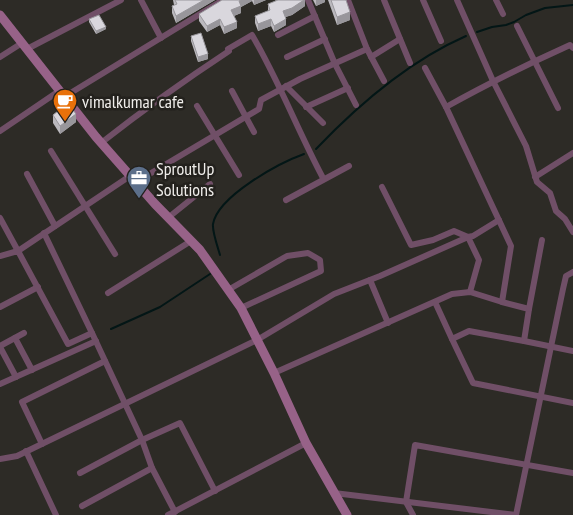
<svg xmlns="http://www.w3.org/2000/svg" width="573" height="515" font-family="'PT Sans Narrow',sans-serif">
	<style>
		.lines { fill: none; stroke-linecap: round; stroke-linejoin: round }
		.stream { stroke: #031616; stroke-width: 2 }
		.street { stroke: #704f67; stroke-width: 6 }
		.secondary { stroke: #976288; stroke-width: 9 }
		.wall { fill: #bbb9be }
		.shaded-wall { fill: #98969b }
		.building { fill: #d9d7dd; stroke: #98969b }
		.labels { text-anchor: middle; dominant-baseline: central; stroke-width: 5; stroke-linejoin: round; paint-order: stroke }
		.poi-label { font-size: 18px; fill: #f0eeeb; stroke: #23211d; text-anchor: start }
	</style>
	<rect width="100%" height="100%" fill="#2d2b26"/>
	<g class="lines">
		<!-- stream -->
		<g class="stream">
			<path d="M 477,32 L 492,27 L 506,25 L 514,22 L 526,15 L 545,8 L 573,5"/>
			<path d="M 316,149 C 358,105 409,61 466,36"/>
			<path d="M 220,255 C 218,248 212,231 213,224 C 218,196 279,163 304,154"/>
			<path d="M 111,329 L 160,307 L 210,274"/>
		</g>
		<!-- street -->
		<g class="street">
			<path d="M 141,0 L 161,38"/>
			<path d="M 308,0 L 335,64 L 356,105"/>
			<path d="M 348,0 L 367,49 L 384,81"/>
			<path d="M 384,0 L 410,63"/>
			<path d="M 423,0 L 441,41"/>
			<path d="M 457,0 L 493,81 L 526,146 L 537,182 L 550,193 L 556,211 L 565,219 L 573,232"/>
			<path d="M 496,0 L 503,14"/>
			<path d="M 517,26 L 558,108"/>
			<path d="M 278,35 L 315,16"/>
			<path d="M 27,49 L 121,0"/>
			<path d="M 0,57 L 22,43"/>
			<path d="M 287,57 L 325,39"/>
			<path d="M 371,57 L 400,39"/>
			<path d="M 425,68 L 446,107 L 511,246 L 502,302 L 529,309 L 524,341 L 469,331 L 452,339 L 435,302"/>
			<path d="M 286,86 L 323,123"/>
			<path d="M 232,91 L 254,132"/>
			<path d="M 64,97 L 223,0"/>
			<path d="M 197,106 L 239,175"/>
			<path d="M 306,107 L 348,88"/>
			<path d="M 446,107 C 487,84 528,64 570,45 L 573,48"/>
			<path d="M 0,131 L 59,91"/>
			<path d="M 101,143 C 143,110 185,80 229,51 L 228,49 L 252,35 C 279,81 298,131 323,178"/>
			<path d="M 51,151 L 115,254"/>
			<path d="M 27,174 L 55,226"/>
			<path d="M 535,177 L 573,153"/>
			<path d="M 136,182 L 259,109 L 261,100 L 300,79 L 367,49"/>
			<path d="M 382,187 L 411,245 L 433,240 L 454,231 L 468,237 L 473,236 L 499,220"/>
			<path d="M 286,200 L 349,166"/>
			<path d="M 169,217 L 210,184"/>
			<path d="M 0,218 L 18,251 L 130,176"/>
			<path d="M 44,233 L 92,333"/>
			<path d="M 0,256 L 18,251 L 68,344 L 92,333 L 142,440 L 152,468"/>
			<path d="M 370,280 L 388,323"/>
			<path d="M 228,290 L 287,256 L 308,253 L 320,260 L 321,271 L 241,308"/>
			<path d="M 108,293 L 191,241"/>
			<path d="M 0,307 L 38,287"/>
			<path d="M 529,309 L 542,240"/>
			<path d="M 15,338 L 32,370"/>
			<path d="M 452,339 L 473,383 L 573,403"/>
			<path d="M 524,341 L 573,351"/>
			<path d="M 0,346 L 24,333"/>
			<path d="M 0,347 L 16,377"/>
			<path d="M 274,373 L 452,294 L 470,292 L 502,302"/>
			<path d="M 0,384 L 96,341"/>
			<path d="M 42,444 L 22,402 L 105,361"/>
			<path d="M 26,451 L 56,515"/>
			<path d="M 0,459 L 17,456 L 257,340 L 334,294 L 380,276 L 468,237 L 479,260 L 470,292"/>
			<path d="M 80,473 L 142,440 L 180,423 L 215,491"/>
			<path d="M 334,493 L 516,515"/>
			<path d="M 82,506 L 152,468 L 175,512"/>
			<path d="M 168,515 L 306,443"/>
			<path d="M 413,515 L 406,502 L 415,445 L 573,473"/>
			<path d="M 516,515 L 563,289 L 566,276 L 573,272"/>
		</g>
		<!-- secondary -->
		<path class="secondary" d="M 0,15 L 96,137 L 155,204 L 200,250 L 241,308 L 274,373 L 306,443 L 347,515"/>
	</g>
	<!-- wall -->
	<g class="wall">
		<path d="M 173,0 L 215,0 L 176,23 L 172,13 L 172,6 L 174,5 Z"/>
		<path d="M 222,0 L 266,0 L 254,5 L 252,1 L 241,7 L 241,13 L 234,16 L 237,28 L 224,34 L 220,25 L 207,32 L 199,21 L 199,14 Z"/>
		<path d="M 275,0 L 305,0 L 305,6 L 292,15 L 285,17 L 286,25 L 274,32 L 271,26 L 258,31 L 255,23 L 255,16 L 268,11 L 268,4 L 276,1 Z"/>
		<path d="M 313,0 L 325,0 L 325,2 L 316,6 Z"/>
		<path d="M 328,0 L 346,0 L 350,20 L 337,25 Z"/>
		<path d="M 89,19 L 106,29 L 96,34 L 89,22 Z"/>
		<path d="M 191,36 L 208,59 L 198,62 L 191,41 Z"/>
		<path d="M 53,115 L 76,122 L 60,134 L 53,123 Z"/>
	</g>
	<!-- shaded-wall -->
	<g class="shaded-wall">
		<path d="M 204,0 L 215,0 L 176,23 L 176,16 Z"/>
		<path d="M 241,0 L 252,0 L 252,1 L 241,7 L 241,13 L 231,17 L 231,10 L 239,1 Z"/>
		<path d="M 254,0 L 266,0 L 254,5 Z"/>
		<path d="M 304,0 L 305,0 L 305,6 L 292,15 L 283,18 L 283,11 Z"/>
		<path d="M 316,0 L 325,0 L 325,2 L 316,6 Z"/>
		<path d="M 350,12 L 350,20 L 337,25 L 337,17 Z"/>
		<path d="M 220,19 L 220,25 L 207,32 L 207,26 Z"/>
		<path d="M 271,19 L 271,26 L 258,31 L 258,24 Z"/>
		<path d="M 286,19 L 286,25 L 274,32 L 274,26 Z"/>
		<path d="M 237,22 L 237,28 L 224,34 L 224,27 Z"/>
		<path d="M 106,27 L 106,29 L 96,34 L 96,31 Z"/>
		<path d="M 208,54 L 208,59 L 198,62 L 198,57 Z"/>
		<path d="M 76,114 L 76,122 L 60,134 L 60,126 Z"/>
	</g>
	<!-- building -->
	<g class="building">
		<path d="M 175,0 L 204,0 L 176,16 L 172,6 L 177,4 Z"/>
		<path d="M 222,0 L 241,0 L 239,1 L 241,6 L 231,10 L 237,22 L 224,27 L 220,19 L 207,26 L 199,14 Z"/>
		<path d="M 278,0 L 304,0 L 292,8 L 283,11 L 286,19 L 274,26 L 271,19 L 258,24 L 255,16 L 270,10 L 268,4 Z"/>
		<path d="M 331,0 L 346,0 L 350,12 L 337,17 Z"/>
		<path d="M 99,15 L 106,27 L 96,31 L 89,19 Z"/>
		<path d="M 201,33 L 208,54 L 198,57 L 191,36 Z"/>
		<path d="M 68,103 L 76,114 L 60,126 L 53,115 Z"/>
	</g>
	<!-- icons -->
	<defs>
		<symbol id="cafe-pin" viewBox="-11 -11 22 30"><path d="M0 17L-7.5 6A9.5 9.5 0 1 1 7.5 6Z" fill="#e8710a" stroke="#23211d"/><path d="M-5.5-4.5H6V0H3Q3 3.5 0 3.5H-2.5Q-5.5 3.5-5.5 0ZM3-3.2v2h1.7v-2ZM-6 4.5H4V6H-6Z" fill="#fff"/></symbol>
		<symbol id="office-pin" viewBox="-11 -11 22 30"><path d="M0 17L-7.5 6A9.5 9.5 0 1 1 7.5 6Z" fill="#5c6f8a" stroke="#23211d"/><path d="M-6-3h4V-5.5h4V-3h4V5H-6ZM-1-4.5V-3h2v-1.5ZM-6 0V1H6V0Z" fill="#fff"/></symbol>
	</defs>
	<g fill-rule="evenodd">
		<use href="#cafe-pin" x="51" y="87" width="28" height="38"/>
		<use href="#office-pin" x="125" y="164" width="28" height="38"/>
	</g>
	<g class="labels">
		<!-- poi labels -->
		<g class="poi-label">
			<text x="82" y="101">vimalkumar cafe</text>
			<text x="156" y="168">SproutUp<tspan x="156" dy="21">Solutions</tspan></text>
		</g>
	</g>
</svg>
